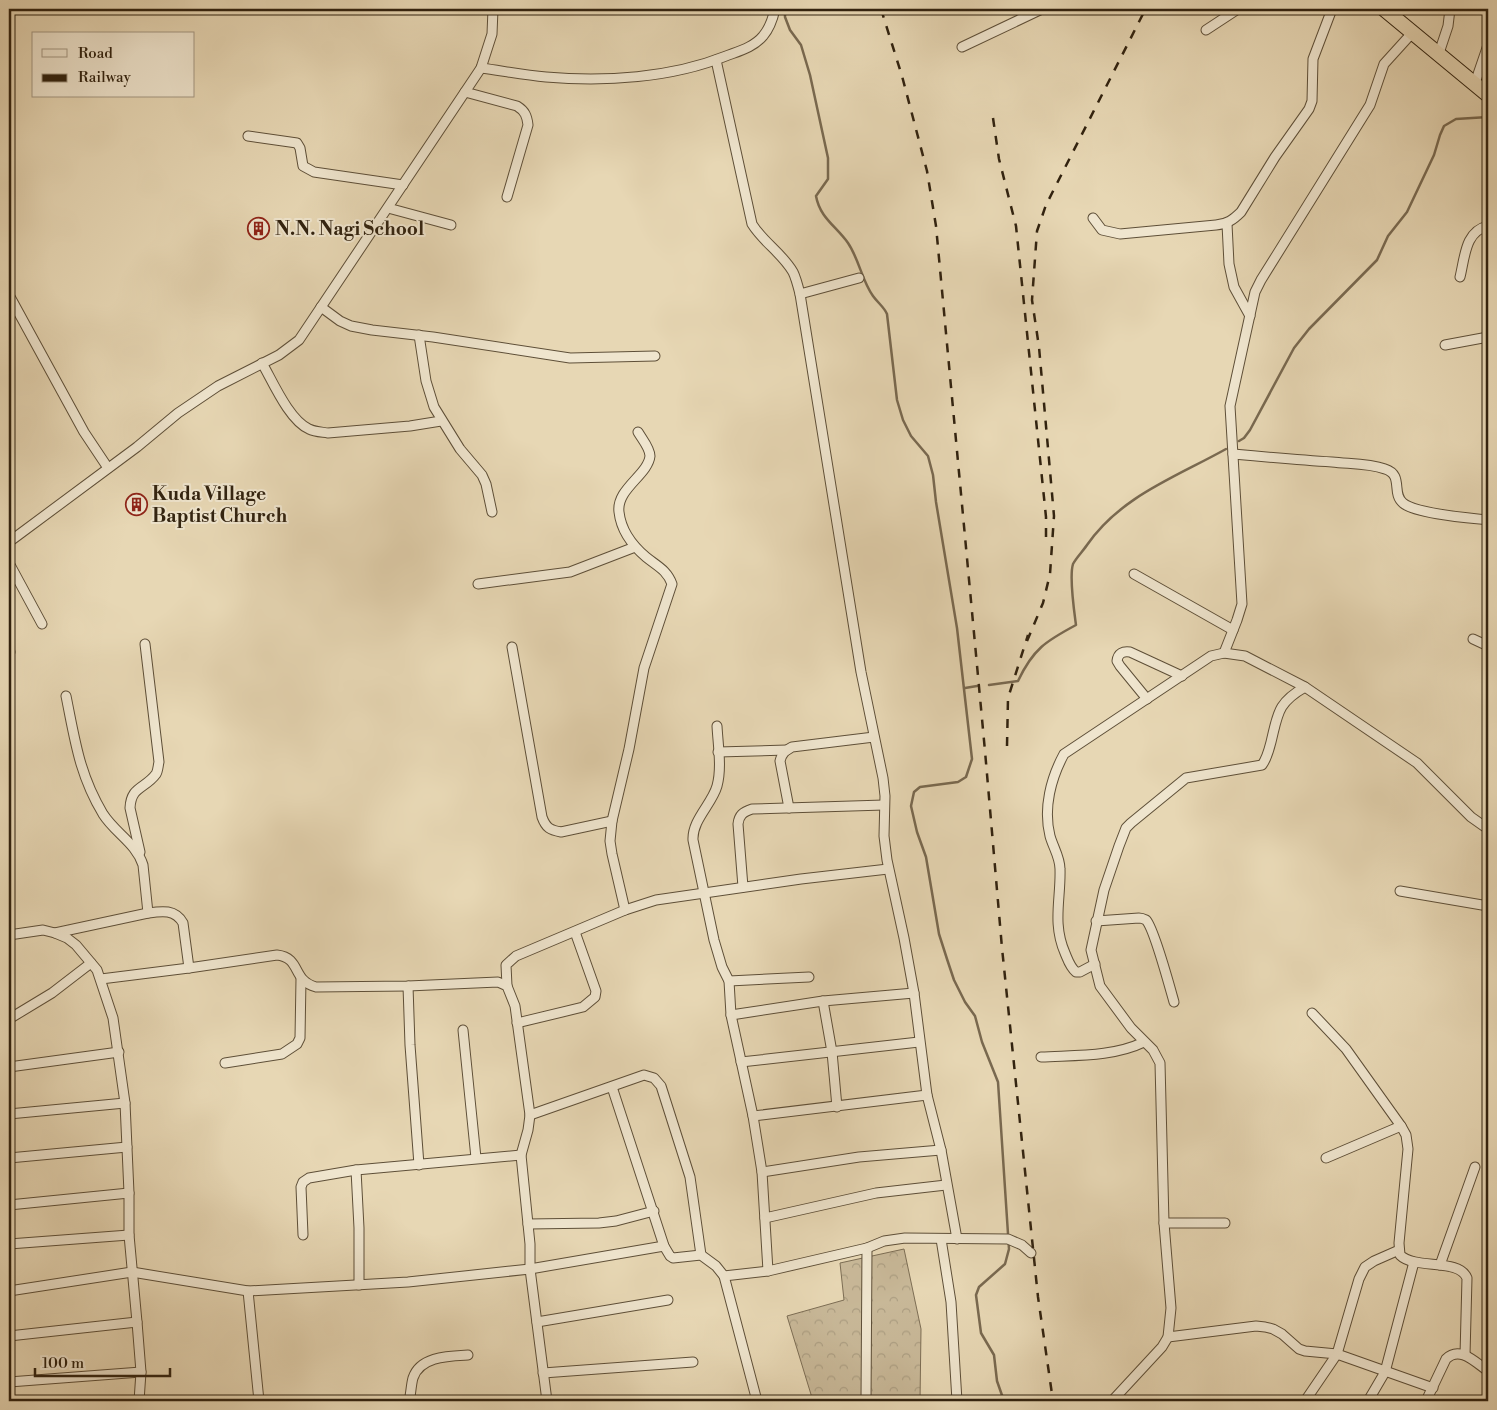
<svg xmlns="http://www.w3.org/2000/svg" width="1497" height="1410" font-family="'Libre Bodoni',serif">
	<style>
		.forest { fill: url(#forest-crowns); stroke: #7c6d54 }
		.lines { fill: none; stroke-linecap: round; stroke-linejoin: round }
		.stream { stroke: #796950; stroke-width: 2.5 }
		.minor-casing { stroke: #5e4f38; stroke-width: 11 }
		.highway-casing { stroke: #31220f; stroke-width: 16 }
		.minor { stroke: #efe5ce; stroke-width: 9 }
		.highway { stroke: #e7d7b4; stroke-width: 14 }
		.rail { stroke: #31220f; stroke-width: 2.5; stroke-dasharray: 9 9; stroke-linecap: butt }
		.labels { text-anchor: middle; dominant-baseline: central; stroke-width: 4; stroke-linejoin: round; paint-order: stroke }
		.poi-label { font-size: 19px; font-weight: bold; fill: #31220f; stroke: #efe5ce; text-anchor: start }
	</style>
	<defs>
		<pattern id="forest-crowns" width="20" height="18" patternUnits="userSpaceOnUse" patternTransform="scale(1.25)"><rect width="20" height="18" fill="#c8b898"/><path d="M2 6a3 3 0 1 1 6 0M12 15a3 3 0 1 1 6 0" fill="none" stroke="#ac9e82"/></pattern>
	</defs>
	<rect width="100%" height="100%" fill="#e7d7b4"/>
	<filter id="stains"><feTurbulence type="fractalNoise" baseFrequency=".004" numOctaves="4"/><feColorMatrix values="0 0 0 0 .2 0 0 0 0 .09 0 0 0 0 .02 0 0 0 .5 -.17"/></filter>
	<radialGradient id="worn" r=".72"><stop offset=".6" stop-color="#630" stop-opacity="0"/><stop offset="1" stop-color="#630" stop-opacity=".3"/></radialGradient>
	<!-- forest -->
	<path class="forest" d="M 904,1249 L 921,1329 L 920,1401 L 813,1401 L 787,1316 L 844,1300 L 840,1263 Z"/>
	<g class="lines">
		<!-- stream -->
		<g class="stream">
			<path d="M 785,9 L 785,17 L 790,30 L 801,45 L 810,75 L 828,158 L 828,179 L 816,196 C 820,218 836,226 848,243 C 859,259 862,281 873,296 C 878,303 884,307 887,314 L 897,400 L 903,420 L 911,436 L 928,456 L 933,475 L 936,502 L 957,628 L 972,759 L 966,777 L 958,782 L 920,787 L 914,792 L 911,806 L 917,832 L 926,857 L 939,934 L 947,959 L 954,980 L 965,1002 L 975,1016 L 982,1042 L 998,1082 L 1009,1249 L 1005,1264 L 979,1287 L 976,1295 L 981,1333 L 994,1355 L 997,1381 L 1004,1401"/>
			<path d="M 1239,441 L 1244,438 L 1250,430 L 1294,348 L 1309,329 L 1377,260 L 1388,236 L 1407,212 L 1434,155 L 1440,135 L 1444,126 L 1456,119 L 1488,117"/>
			<path d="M 989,685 L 1018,681 C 1033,649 1046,641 1076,625 C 1074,610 1069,577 1073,564 C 1076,558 1083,551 1087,545 C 1121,496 1176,477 1226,449"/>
			<path d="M 965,688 L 977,686"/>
		</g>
		<defs>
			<g id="minor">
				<path d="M 1206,30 L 1238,9"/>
				<path d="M 962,47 L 1042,9"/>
				<path d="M 1439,53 L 1448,26 L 1450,9"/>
				<path d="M 716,60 L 752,224 C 763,242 782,253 793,272 C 796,278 798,286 800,294 L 861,672 L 883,778 L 885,796 L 884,836 L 887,860 L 904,938 L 914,993 L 927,1095 L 941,1150 L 957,1239"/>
				<path d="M 481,68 C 503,71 524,75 546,77 C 605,82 671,78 726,56 C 739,51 754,47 763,36 C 769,29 773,18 775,9"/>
				<path d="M 1475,83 L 1488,45"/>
				<path d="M 465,92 L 517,106 C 525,111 527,116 528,125 L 507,197"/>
				<path d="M 248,136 L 297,143 L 300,148 L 303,166 L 314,172 L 403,185"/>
				<path d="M 388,208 L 451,225"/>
				<path d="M 1093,218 L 1102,230 L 1120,234 L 1216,225 C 1227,224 1233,220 1241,212 L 1275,157 L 1309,109 L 1312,101 L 1313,59 L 1332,9"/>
				<path d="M 1227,224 L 1229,264 L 1234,287 L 1250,316"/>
				<path d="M 1460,277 C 1465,257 1465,231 1488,226"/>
				<path d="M 800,294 L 859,278"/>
				<path d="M 9,295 L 84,432 L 108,468"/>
				<path d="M 321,307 L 340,321 L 351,326 L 372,330 L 433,337 L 570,358 L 655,356"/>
				<path d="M 419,335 L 426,381 L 434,407 L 460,449 L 482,475 L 486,484 L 492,512"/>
				<path d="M 1445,345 L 1488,337"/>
				<path d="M 262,363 C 273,382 289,420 309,429 C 315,432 322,432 328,433 L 410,426 L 441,421"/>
				<path d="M 1233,454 C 1266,457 1299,460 1332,462 C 1349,464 1368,463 1385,469 C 1404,475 1391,493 1403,503 C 1416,514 1470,518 1488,520"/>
				<path d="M 9,542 L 137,447 L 178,413 L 218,386 L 279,355 L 299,340 L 481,68 L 492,34 L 493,9"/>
				<path d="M 9,563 L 42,624"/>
				<path d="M 1134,574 L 1233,630"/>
				<path d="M 478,584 L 570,572 L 635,547"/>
				<path d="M 1473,639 L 1488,646"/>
				<path d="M 512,647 L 542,817 C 546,828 550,830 561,832 L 612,821"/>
				<path d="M 9,651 L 10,652"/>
				<path d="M 1224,653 L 1237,620 L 1242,604 L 1230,406 L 1255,292 L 1261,280 L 1370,105 L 1384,64 L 1413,32"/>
				<path d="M 66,696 C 75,740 79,774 103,814 C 115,833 136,843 143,865 L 148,913"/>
				<path d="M 1147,699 L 1120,666 L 1117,661 C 1118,653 1123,651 1130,652 L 1182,676"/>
				<path d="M 717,726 C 718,745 722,768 717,786 C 712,804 692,820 693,840 L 714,940 L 722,967 L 729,981 L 731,1015 L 753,1116 L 762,1172 L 768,1271"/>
				<path d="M 718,752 L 787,750"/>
				<path d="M 789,808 L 780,761 C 782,753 785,751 792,747 L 874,737"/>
				<path d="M 140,852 L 130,808 C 131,786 145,789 156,774 C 158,771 158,766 159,762 L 145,644"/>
				<path d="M 743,887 L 738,824 C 739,815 743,812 752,809 L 884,805"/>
				<path d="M 1400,891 L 1488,906"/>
				<path d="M 625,910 L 612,854 L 610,841 L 612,821 L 629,749 L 644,668 L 672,584 C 667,570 657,566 646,557 C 633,546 621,530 619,512 C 616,489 648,475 650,456 C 650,448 642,439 638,432"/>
				<path d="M 1096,921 L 1139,918 C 1141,918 1144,919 1146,920 C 1154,928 1170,988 1174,1002"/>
				<path d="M 55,933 L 148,913 C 162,911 175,909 183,923 L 189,968"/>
				<path d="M 9,935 L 43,930 L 55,933 L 67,938 L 76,945 L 97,970 L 113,1018 L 125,1103 L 129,1193 L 129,1235 L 137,1322 L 141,1372 L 139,1401"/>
				<path d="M 1095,964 L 1080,972 L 1076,972 C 1070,967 1068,960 1065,953 C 1052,923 1061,899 1060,869 C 1060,857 1053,847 1050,836 C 1043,808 1051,778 1064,754 L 1211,656 L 1224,653 L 1245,656 L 1305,687 L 1417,763 L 1471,817 L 1488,829"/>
				<path d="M 101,979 L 189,968 L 277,955 C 302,958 291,980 316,987 L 408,986 L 498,982 L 507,986 L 515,1006 L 530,1115 L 528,1130 L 521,1155 L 530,1244 L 530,1269 L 547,1401"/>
				<path d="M 729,981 L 809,977"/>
				<path d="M 408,986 L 410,1045 L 419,1165"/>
				<path d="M 507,986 L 506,965 L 516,956 L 625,910 L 656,900 L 801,879 L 888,869"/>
				<path d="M 823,1001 L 832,1052 L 837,1107"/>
				<path d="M 1312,1013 L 1346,1049 L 1401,1126 L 1406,1135 L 1408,1149 L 1399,1243 L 1400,1255 C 1415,1270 1459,1258 1467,1278 L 1465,1355"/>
				<path d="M 731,1015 L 823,1001 L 914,993"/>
				<path d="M 9,1019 L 52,993 L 91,963"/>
				<path d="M 517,1023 L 583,1007 L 595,997 L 596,991 L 575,932"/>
				<path d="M 463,1030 L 476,1158"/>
				<path d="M 1041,1057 C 1076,1055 1113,1057 1144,1042"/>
				<path d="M 741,1062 L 919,1042"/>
				<path d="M 225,1063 L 282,1054 L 297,1044 L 300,1038 L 301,979"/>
				<path d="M 9,1067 L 119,1052"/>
				<path d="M 612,1087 L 664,1246 L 670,1256 L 673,1258 L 701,1255 L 716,1266 L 724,1276 L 768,1271 L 867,1248 L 884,1241 L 905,1238 L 1008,1239 L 1022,1245 L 1031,1253"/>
				<path d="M 9,1114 L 125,1103"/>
				<path d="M 530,1115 L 644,1075 L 654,1078 L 661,1086 L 690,1177 L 701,1255"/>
				<path d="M 753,1116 L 927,1095"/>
				<path d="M 9,1158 L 127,1147"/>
				<path d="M 1326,1158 L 1401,1126"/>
				<path d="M 356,1170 L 359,1228 L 359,1285"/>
				<path d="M 762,1172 L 859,1157 L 941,1150"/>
				<path d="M 9,1205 L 129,1193"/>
				<path d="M 765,1218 L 876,1193 L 946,1185"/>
				<path d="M 1164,1223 L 1225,1223"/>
				<path d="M 528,1224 L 599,1223 L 616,1221 L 654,1211"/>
				<path d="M 303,1235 L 301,1187 L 303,1182 L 309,1178 L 356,1170 L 521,1155"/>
				<path d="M 941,1239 L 951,1302 L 957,1401"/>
				<path d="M 9,1244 L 129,1235"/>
				<path d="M 1440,1265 L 1475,1167"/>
				<path d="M 724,1276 L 757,1401"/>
				<path d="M 9,1291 L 132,1272 L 248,1291 L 408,1282 L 530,1269 L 664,1246"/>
				<path d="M 248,1291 L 259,1401"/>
				<path d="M 537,1322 L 668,1300"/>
				<path d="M 9,1336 L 137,1322"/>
				<path d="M 1168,1337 L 1256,1326 L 1265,1327 L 1273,1329 L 1282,1334 L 1299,1349 L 1305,1351 L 1337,1354 L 1433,1388"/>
				<path d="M 543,1373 L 693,1362"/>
				<path d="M 9,1382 L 141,1372"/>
				<path d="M 409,1401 C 411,1394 411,1385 413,1378 C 420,1356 449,1356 468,1355"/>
				<path d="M 866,1401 L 867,1248"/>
				<path d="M 1112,1401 L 1162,1347 L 1168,1337 L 1171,1308 L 1164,1223 L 1160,1063 L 1153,1050 L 1131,1028 L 1100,986 L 1091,950 L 1104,890 L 1119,846 L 1126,828 L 1131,823 L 1186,778 L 1262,765 C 1267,758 1269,750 1271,742 C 1278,714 1277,703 1305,687"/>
				<path d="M 1305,1401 L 1337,1354 L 1359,1279 L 1365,1267 L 1374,1261 L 1399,1250"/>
				<path d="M 1368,1401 L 1385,1372 L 1414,1262"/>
				<path d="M 1426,1401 L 1446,1359 C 1460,1345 1476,1363 1488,1371"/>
			</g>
			<path id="highway" d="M 1384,9 L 1488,95"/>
		</defs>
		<!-- minor casing -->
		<use href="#minor" class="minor-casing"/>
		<!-- highway casing -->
		<use href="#highway" class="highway-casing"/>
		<!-- minor -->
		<use href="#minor" class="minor"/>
		<!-- highway -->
		<use href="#highway" class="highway"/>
		<!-- rail -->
		<g class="rail">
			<path d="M 881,9 L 902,76 L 927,171 L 936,226 L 985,751 L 1002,948 L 1038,1297 L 1053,1401"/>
			<path d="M 993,118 L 999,159 L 1016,226 L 1046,517 L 1046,542"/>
			<path d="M 1027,641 L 1043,603 L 1050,574 L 1054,516 L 1039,347 L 1032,300 L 1037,231 L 1046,205 L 1145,10"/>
			<path d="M 1007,746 L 1008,698 L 1028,635"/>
		</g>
	</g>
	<!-- icons -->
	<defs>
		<symbol id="building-ring" viewBox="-11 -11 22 22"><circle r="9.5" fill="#efe5ce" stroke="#8f2418" stroke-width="1.5"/><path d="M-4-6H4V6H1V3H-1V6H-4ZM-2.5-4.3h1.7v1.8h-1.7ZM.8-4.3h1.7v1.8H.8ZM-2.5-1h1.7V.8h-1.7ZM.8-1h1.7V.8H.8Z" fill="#8f2418"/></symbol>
	</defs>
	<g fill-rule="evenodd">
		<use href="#building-ring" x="246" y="216" width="25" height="25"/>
		<use href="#building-ring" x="124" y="492" width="25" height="25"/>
	</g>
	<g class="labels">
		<!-- poi labels -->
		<g class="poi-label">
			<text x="275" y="229">N.N. Nagi School</text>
			<text x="152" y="494">Kuda Village<tspan x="152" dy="22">Baptist Church</tspan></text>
		</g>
	</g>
	<!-- margin -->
	<rect width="1497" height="1410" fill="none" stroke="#e7d7b4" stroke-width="30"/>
	<rect x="10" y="10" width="1477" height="1390" fill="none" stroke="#31220f" stroke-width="2.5"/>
	<rect x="15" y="15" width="1467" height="1380" fill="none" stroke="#31220f"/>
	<!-- legend -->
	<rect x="32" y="32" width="162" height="65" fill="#efe5ce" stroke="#a39782"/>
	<rect x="42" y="49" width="25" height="8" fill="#efe5ce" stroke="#a39782"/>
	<text x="78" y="58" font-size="15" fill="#31220f">Road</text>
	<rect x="42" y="74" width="25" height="8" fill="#31220f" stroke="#a39782"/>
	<text x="78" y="82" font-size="15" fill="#31220f">Railway</text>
	<!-- scale -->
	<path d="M35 1368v8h135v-8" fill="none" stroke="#31220f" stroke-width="2.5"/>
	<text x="42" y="1368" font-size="15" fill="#31220f" stroke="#efe5ce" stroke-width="4" paint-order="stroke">100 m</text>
	<rect width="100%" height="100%" filter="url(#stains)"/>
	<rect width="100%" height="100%" fill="url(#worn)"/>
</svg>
